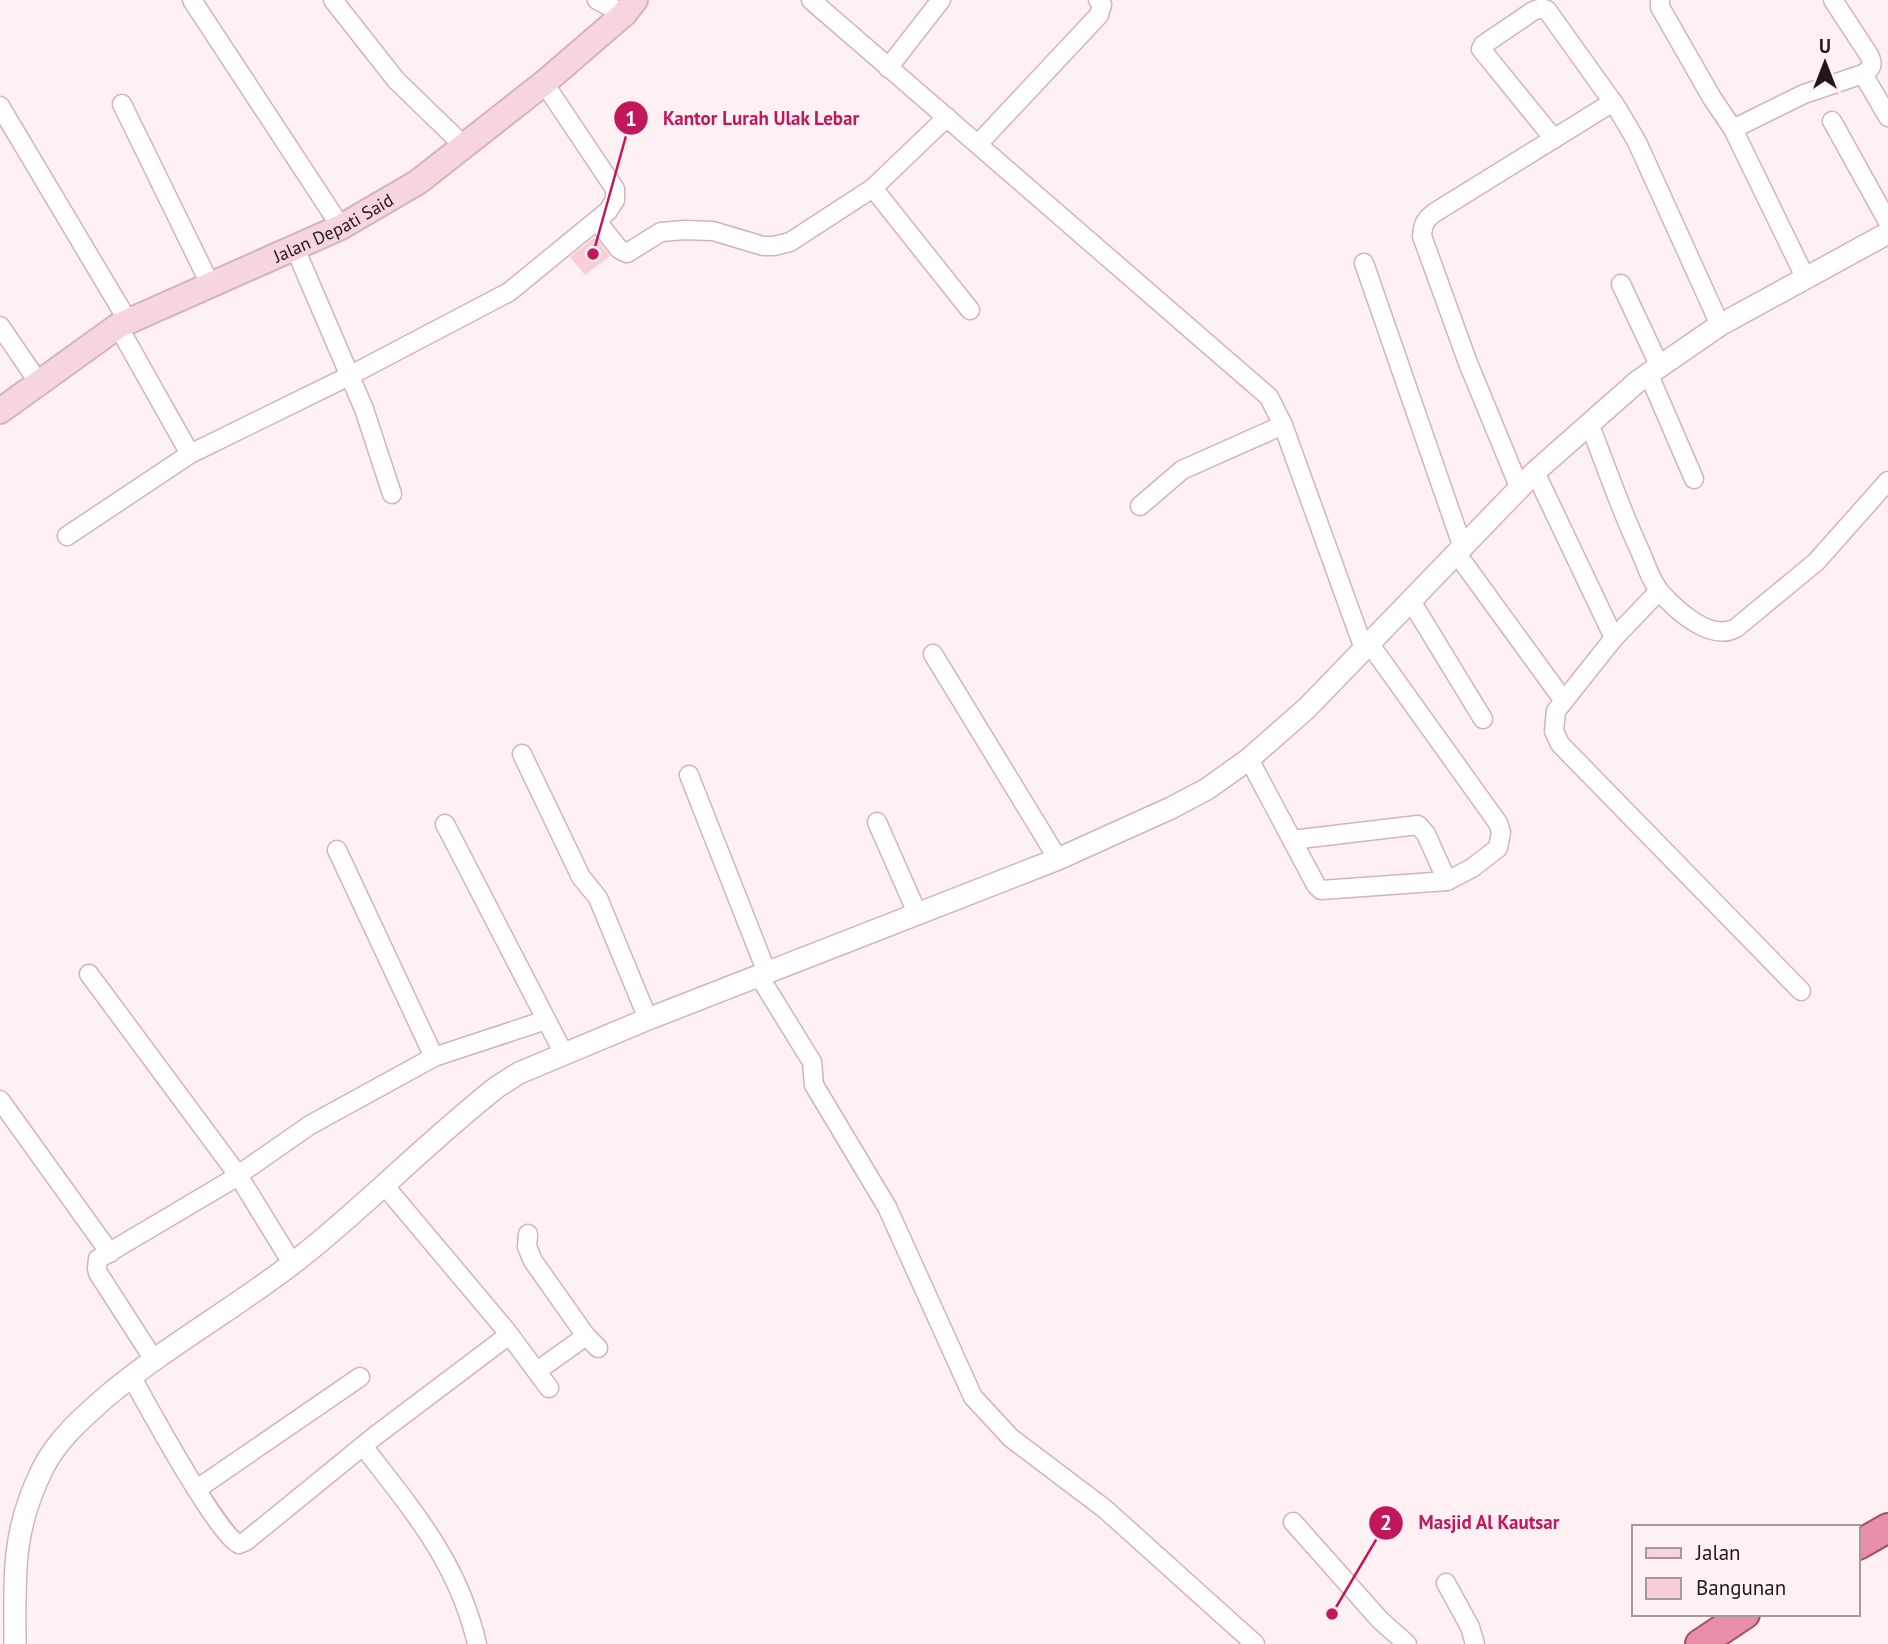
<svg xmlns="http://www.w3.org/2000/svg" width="1888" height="1644" font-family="'PT Sans',sans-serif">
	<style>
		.building { fill: #f9cfd7 }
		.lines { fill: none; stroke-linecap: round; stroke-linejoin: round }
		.minor-casing { stroke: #d4b3b9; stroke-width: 21 }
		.tertiary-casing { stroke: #d4b3b9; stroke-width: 24 }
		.secondary-casing { stroke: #d4b3b9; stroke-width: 28 }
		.trunk-casing { stroke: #9f5266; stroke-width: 32 }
		.minor { stroke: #fff; stroke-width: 18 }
		.tertiary { stroke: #fff; stroke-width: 21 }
		.secondary { stroke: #f6d5de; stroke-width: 24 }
		.trunk { stroke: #e88ea6; stroke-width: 28 }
		.labels { text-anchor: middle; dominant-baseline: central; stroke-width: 6; stroke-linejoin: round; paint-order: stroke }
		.street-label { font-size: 18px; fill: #221719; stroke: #fef0f3 }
		.leader { fill: none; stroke: #c2185b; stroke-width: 2.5 }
		.callout-dot { fill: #c2185b; stroke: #fef0f3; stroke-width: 2.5 }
		.mark-label { font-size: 21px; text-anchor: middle; font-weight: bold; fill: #fff }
		.callout-label { font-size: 19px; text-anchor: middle; font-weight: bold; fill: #c2185b; stroke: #fef0f3; stroke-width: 6; stroke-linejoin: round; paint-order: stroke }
	</style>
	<rect width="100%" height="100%" fill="#fef0f3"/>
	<!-- building -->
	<path class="building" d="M 595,237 L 610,256 L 585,275 L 570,257 Z"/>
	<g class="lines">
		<defs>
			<g id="minor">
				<path d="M 192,0 L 341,227"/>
				<path d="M 333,0 L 396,80 L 464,146"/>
				<path d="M 597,0 L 624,14"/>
				<path d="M 811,0 L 1269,397 L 1283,425 L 1364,649"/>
				<path d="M 1660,0 L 1660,7 L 1712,98 L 1733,129"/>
				<path d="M 888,68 L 941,0"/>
				<path d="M 1863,74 L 1888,117"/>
				<path d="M 122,104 L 210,284"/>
				<path d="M 0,106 L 128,321"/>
				<path d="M 1832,121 L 1888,222"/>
				<path d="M 1554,139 L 1481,49 L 1483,45 L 1533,11 L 1542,8 L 1547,10 L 1617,108 L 1637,142 L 1720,325"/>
				<path d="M 979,143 L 1099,15 L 1102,5 L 1098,0"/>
				<path d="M 873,188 L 970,310"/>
				<path d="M 597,221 L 619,249 L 627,253 L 661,232 L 685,230 L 713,231 L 763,246 L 774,246 L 790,242 L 873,188 L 947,117"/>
				<path d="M 294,246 L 364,409 L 392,494"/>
				<path d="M 1364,263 L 1463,548"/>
				<path d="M 1805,277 L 1733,129 L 1804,94 L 1863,74 C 1872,68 1874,65 1869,55 L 1833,0"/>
				<path d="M 1621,284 L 1660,367"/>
				<path d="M 0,326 L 39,383"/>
				<path d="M 118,326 L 190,454"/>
				<path d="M 1649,375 L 1694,479"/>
				<path d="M 1589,423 C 1606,466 1621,511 1641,553 C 1646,565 1651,581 1660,592 C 1677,611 1711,642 1736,628 L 1816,562 L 1888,481"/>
				<path d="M 1535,472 L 1614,638"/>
				<path d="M 1520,489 L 1468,363 L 1422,236 C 1423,224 1425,220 1434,213 L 1613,102"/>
				<path d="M 1140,506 L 1182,470 L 1283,425"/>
				<path d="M 67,536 L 190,454 L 349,376 L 509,292 L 608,211 L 615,200 L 615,189 L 544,83"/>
				<path d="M 1457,554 L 1564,701"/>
				<path d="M 1659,591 L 1614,638 L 1556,711 L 1554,731 L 1560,744 L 1801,991"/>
				<path d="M 1411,601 L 1483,719"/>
				<path d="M 933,654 L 1058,859"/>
				<path d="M 522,754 L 581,877 L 598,898 L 648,1019"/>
				<path d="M 1249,759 L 1316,885 L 1321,890 L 1447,881 L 1472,868 L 1498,848 L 1501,832 L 1498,823 L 1369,643"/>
				<path d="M 689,775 L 767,973"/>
				<path d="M 877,822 L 918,915"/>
				<path d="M 445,824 L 564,1054"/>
				<path d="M 1292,840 L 1418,825 L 1426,834 L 1447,881"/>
				<path d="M 337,850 L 434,1057"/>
				<path d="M 89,974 L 238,1175 L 292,1263"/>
				<path d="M 759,976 L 812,1062 L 814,1085 L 887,1207 L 973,1397 L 1011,1438 L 1105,1509 L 1255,1644"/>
				<path d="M 0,1100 L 110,1253"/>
				<path d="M 384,1185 L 505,1329 L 549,1388"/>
				<path d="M 528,1234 L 527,1247 L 533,1261 L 586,1336 L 598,1348"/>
				<path d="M 154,1360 L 98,1273 L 97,1268 L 98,1259 L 228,1182 L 310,1125 L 434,1057 L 546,1020"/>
				<path d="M 537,1371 L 586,1336"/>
				<path d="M 131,1376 C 146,1403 219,1537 239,1544 L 246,1541 L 375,1436 L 509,1335"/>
				<path d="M 363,1446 C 413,1511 458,1562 477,1644"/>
				<path d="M 197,1489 L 360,1377"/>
				<path d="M 1293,1522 L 1380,1620 L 1407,1644"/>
				<path d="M 1446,1583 L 1470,1627 L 1475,1644"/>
			</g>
			<path id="tertiary" d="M 15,1644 C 15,1576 11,1532 43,1468 C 57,1440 82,1418 106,1397 C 165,1347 234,1309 296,1261 C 365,1207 427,1142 497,1087 L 519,1073 L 648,1019 L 1058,859 L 1171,808 L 1207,789 L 1249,759 L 1307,708 L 1535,472 L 1637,382 L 1720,325 L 1888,233"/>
			<g id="secondary">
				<path id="s1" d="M 0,411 L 118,326 L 341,227 L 418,182 L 544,83 L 624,14 L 635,0"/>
			</g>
			<g id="trunk">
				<path d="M 1858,1545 L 1888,1528"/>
				<path d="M 1700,1644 L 1745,1614"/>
			</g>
		</defs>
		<!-- minor casing -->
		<use href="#minor" class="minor-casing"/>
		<!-- tertiary casing -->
		<use href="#tertiary" class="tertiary-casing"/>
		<!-- secondary casing -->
		<use href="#secondary" class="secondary-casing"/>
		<!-- trunk casing -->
		<use href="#trunk" class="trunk-casing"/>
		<!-- minor -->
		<use href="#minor" class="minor"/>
		<!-- tertiary -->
		<use href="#tertiary" class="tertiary"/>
		<!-- secondary -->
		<use href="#secondary" class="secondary"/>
		<!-- trunk -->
		<use href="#trunk" class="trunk"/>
	</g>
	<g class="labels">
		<!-- street labels -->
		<g class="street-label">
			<text stroke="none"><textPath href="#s1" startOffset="382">Jalan Depati Said</textPath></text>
		</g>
	</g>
	<!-- callouts -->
	<path class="leader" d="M593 254L631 118M1332 1614L1386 1523"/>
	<g class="callout-dot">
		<circle cx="593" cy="254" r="7"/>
		<circle cx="1332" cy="1614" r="7"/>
		<circle cx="631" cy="118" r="18"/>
		<circle cx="1386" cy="1523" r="18"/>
	</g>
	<g class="mark-label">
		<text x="631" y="126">1</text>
		<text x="1386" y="1530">2</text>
	</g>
	<g class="callout-label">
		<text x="761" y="125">Kantor Lurah Ulak Lebar</text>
		<text x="1489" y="1529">Masjid Al Kautsar</text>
	</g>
	<!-- legend -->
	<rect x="1632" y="1525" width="228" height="91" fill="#fef0f3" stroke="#a6999c" stroke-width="2"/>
	<rect x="1646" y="1548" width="35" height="10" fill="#f6d5de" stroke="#a6999c" stroke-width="2"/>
	<text x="1696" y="1560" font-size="21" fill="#221719">Jalan</text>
	<rect x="1646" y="1578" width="35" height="21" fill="#f9cfd7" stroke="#a6999c" stroke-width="2"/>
	<text x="1696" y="1595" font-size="21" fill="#221719">Bangunan</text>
	<!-- north arrow -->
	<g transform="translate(1825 63)" stroke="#fef0f3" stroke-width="5" paint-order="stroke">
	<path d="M0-5L12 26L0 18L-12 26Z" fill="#221719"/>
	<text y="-10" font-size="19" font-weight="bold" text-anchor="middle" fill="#221719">U</text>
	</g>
</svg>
